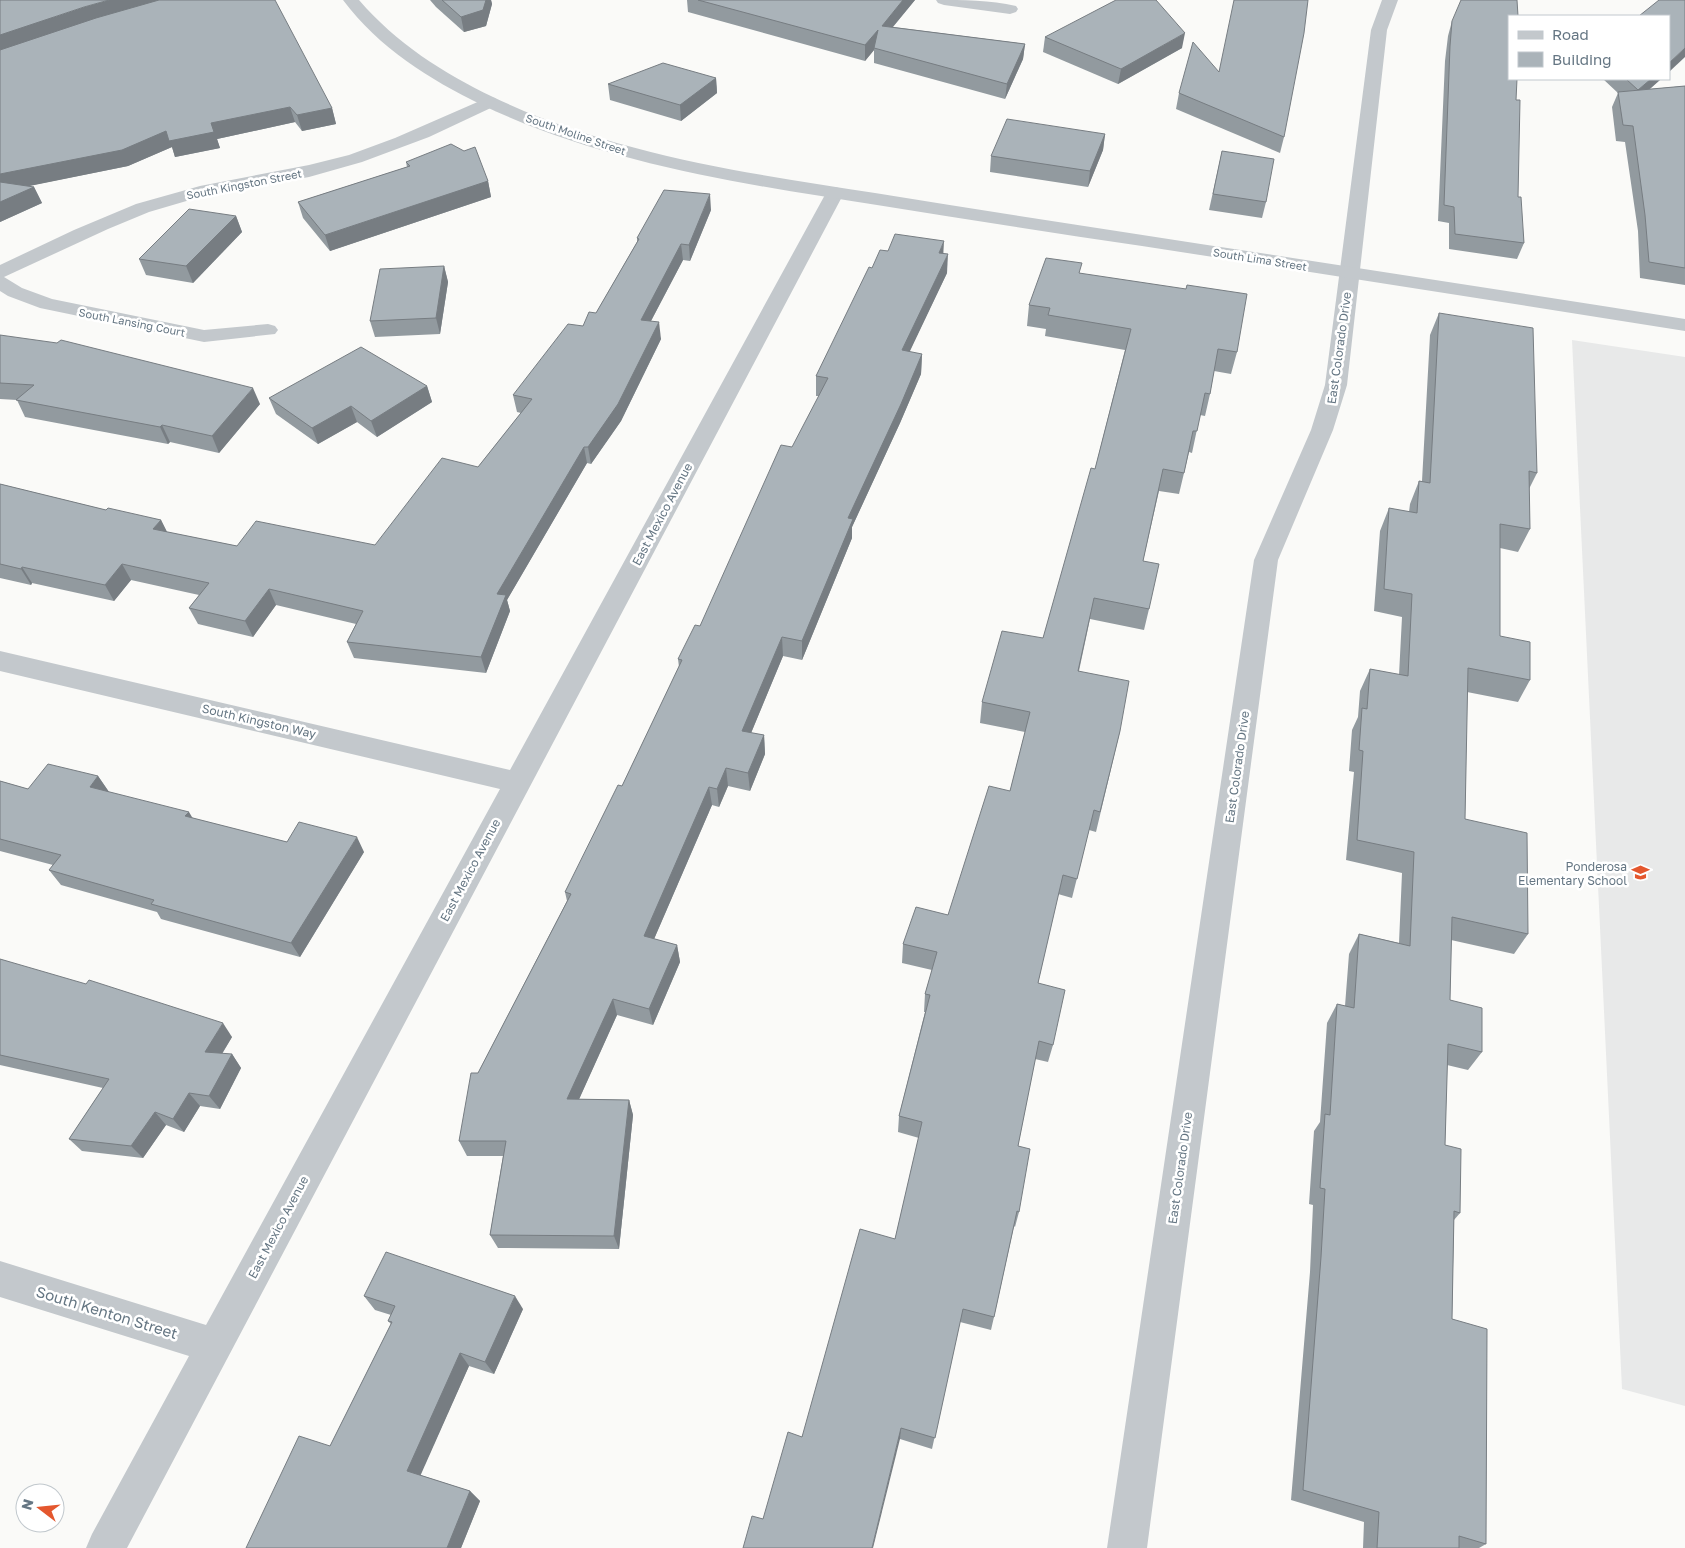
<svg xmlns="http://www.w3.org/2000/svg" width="1685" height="1548" font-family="'Golos Text',sans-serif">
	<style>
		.built { fill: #e8e9e9 }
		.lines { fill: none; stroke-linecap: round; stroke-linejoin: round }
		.minor { fill: #c3c8cc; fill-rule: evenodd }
		.tertiary { fill: #c3c8cc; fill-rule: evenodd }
		.wall { fill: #929a9f }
		.shaded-wall { fill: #777d82 }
		.building { fill: #aab3b9; stroke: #777d82 }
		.labels { text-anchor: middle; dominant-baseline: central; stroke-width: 5; stroke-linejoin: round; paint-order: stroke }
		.far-street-label { font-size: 11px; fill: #657683; stroke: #fff }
		.street-label { font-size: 12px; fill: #657683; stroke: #fff }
		.poi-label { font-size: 12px; fill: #657683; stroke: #fff; text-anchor: end }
		.near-street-label { font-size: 15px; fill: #657683; stroke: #fff }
	</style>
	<rect width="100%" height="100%" fill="#fafaf8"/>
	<!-- built -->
	<path class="built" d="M 1572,340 L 1685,357 L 1685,1406 L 1622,1389 Z"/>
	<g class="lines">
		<!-- minor -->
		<g class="minor">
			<path d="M 936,0 C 963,0 990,0 1016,6 L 1018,9 L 1016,12 L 1010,14 L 944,5 L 938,3 Z"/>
			<path d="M 1382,0 L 1398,0 L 1387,30 L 1347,385 L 1333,430 L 1278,560 L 1147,1548 L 1107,1548 L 1254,560 L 1311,430 L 1325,385 L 1371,30 Z"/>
			<path d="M 489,97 L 495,98 L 498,102 L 495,106 L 429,137 L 362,162 L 309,177 L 200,197 L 149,212 L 108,229 L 4,277 L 22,288 L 52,299 L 204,330 L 268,324 L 275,326 L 278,330 L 275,334 L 204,342 L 40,308 L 8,296 L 0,291 L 0,265 L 74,230 L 136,204 L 200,186 L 309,165 L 349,155 L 395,138 Z"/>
			<path d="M 835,187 L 842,189 L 844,193 L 127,1548 L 86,1548 L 92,1534 L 189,1356 L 0,1297 L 0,1261 L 206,1325 L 500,789 L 0,671 L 0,651 L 510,770 L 826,193 L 828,189 Z"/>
		</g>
		<!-- tertiary -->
		<path class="tertiary" d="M 343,0 L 359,0 C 396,43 443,73 493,97 C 613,154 745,173 875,193 C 962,207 1049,221 1136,234 C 1319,262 1502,290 1685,319 L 1685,331 C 1504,302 1323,274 1142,246 C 1054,233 965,219 877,205 C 743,184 606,164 482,105 C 429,79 379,48 343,0 Z"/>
	</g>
	<!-- wall -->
	<g class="wall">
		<path d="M 0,0 L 332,108 L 336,124 L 302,131 L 295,122 L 217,139 L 220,148 L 175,157 L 172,147 L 128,166 L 28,186 L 34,187 L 42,203 L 0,222 Z"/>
		<path d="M 430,0 L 491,0 L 492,4 L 486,26 L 464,32 L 436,7 Z"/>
		<path d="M 687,0 L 915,0 L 893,27 L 1025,44 L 1023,59 L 1005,99 L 874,63 L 874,50 L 865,61 L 688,12 Z"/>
		<path d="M 1452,21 L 1516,100 L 1518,197 L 1524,243 L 1517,259 L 1449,249 L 1449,223 L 1438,221 L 1445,61 L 1448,36 Z"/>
		<path d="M 1045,37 L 1182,48 L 1118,84 L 1043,52 Z"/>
		<path d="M 1219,72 L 1284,137 L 1280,153 L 1176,109 L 1179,93 Z"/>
		<path d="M 716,78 L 717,93 L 681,121 L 610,100 L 608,84 Z"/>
		<path d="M 1603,79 L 1661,79 L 1650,89 L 1685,86 L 1685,285 L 1640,278 L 1638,231 L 1625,142 L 1616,141 L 1612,107 L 1618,93 Z"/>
		<path d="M 1105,134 L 1103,150 L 1088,187 L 990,172 L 991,156 Z"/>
		<path d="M 1222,151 L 1266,202 L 1262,218 L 1209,210 Z"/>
		<path d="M 406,162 L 488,181 L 491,197 L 330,251 L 303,218 L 298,202 L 407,167 Z"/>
		<path d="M 711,210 L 690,261 L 683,260 L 651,321 L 661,339 L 621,421 L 591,464 L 587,463 L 507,600 L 510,611 L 486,673 L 354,658 L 347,642 L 356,624 L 276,605 L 253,637 L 198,624 L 189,608 L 199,595 L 131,580 L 114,601 L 32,583 L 31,585 L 0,578 L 0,484 L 106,510 L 161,520 L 167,532 L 237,546 L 375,545 L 478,467 L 521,413 L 517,412 L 513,395 L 596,313 L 637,242 L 637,238 Z"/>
		<path d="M 236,216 L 242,232 L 193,283 L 146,275 L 139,259 Z"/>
		<path d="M 888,251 L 943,253 L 947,273 L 909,352 L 922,354 L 921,374 L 900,423 L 852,527 L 852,538 L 802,660 L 783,656 L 751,733 L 764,735 L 765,754 L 750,791 L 728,786 L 719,807 L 712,805 L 654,939 L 677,945 L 680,962 L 653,1025 L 617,1015 L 579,1099 L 629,1100 L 633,1115 L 619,1249 L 498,1248 L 490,1235 L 503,1156 L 467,1156 L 459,1141 L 478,1073 L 567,901 L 565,892 L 622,786 L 679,667 L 678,659 L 700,626 L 819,396 L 816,396 L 816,376 L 872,268 Z"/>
		<path d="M 444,266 L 448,282 L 440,334 L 375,337 L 370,321 Z"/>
		<path d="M 1080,273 L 1237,352 L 1231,374 L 1214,371 L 1210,394 L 1205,416 L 1200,415 L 1192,453 L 1189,452 L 1179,494 L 1159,491 L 1143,561 L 1149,609 L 1144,630 L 1090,619 L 1079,671 L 1120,731 L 1096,832 L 1089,830 L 1072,898 L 1058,894 L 1038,983 L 1053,1045 L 1048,1062 L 1035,1059 L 1018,1146 L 1019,1212 L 1015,1227 L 1014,1226 L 994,1317 L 991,1330 L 960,1322 L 932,1449 L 900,1439 L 763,1519 L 895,1239 L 919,1138 L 898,1132 L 899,1116 L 925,1012 L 924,1012 L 925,994 L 932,970 L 902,963 L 903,944 L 948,915 L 1010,791 L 1025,732 L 980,723 L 982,702 L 1043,638 L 1095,469 L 1125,350 L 1045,336 L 1046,329 L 1027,326 L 1029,305 Z"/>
		<path d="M 1439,313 L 1537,473 L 1529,489 L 1530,529 L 1518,552 L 1500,548 L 1500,636 L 1530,680 L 1518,702 L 1467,692 L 1465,819 L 1528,934 L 1514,954 L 1451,940 L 1450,1000 L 1482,1052 L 1468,1070 L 1447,1065 L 1445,1145 L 1460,1213 L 1454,1220 L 1452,1319 L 1486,1544 L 1479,1548 L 1363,1548 L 1364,1522 L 1291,1500 L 1310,1272 L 1313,1205 L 1309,1204 L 1314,1131 L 1320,1122 L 1327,1023 L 1337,1004 L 1345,1006 L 1349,954 L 1359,934 L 1399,943 L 1402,873 L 1346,860 L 1354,772 L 1349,771 L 1352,730 L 1358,717 L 1360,691 L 1370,669 L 1399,675 L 1402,617 L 1374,611 L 1380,531 L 1389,508 L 1409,512 L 1410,504 L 1419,481 L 1422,481 L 1430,335 Z"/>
		<path d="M 0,335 L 260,404 L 219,453 L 170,442 L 168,444 L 25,417 L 17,400 L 0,399 Z"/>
		<path d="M 427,386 L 432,402 L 377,437 L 357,422 L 318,444 L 276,414 L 269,398 Z"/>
		<path d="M 98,776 L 109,792 L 192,818 L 287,842 L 364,852 L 300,957 L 161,919 L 157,912 L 61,885 L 49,870 L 53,865 L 0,851 L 0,781 L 28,789 Z"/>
		<path d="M 0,959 L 232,1037 L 222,1054 L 232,1054 L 241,1068 L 220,1109 L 200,1106 L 184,1132 L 166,1125 L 143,1158 L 82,1151 L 69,1139 L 103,1088 L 0,1065 Z"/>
		<path d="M 364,1296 L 523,1309 L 494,1374 L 469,1366 L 420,1475 L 470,1491 L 480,1501 L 461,1548 L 246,1548 L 330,1446 L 391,1324 L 388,1321 L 391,1315 L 375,1310 Z"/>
	</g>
	<!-- shaded-wall -->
	<g class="shaded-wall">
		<path d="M 109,0 L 167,0 L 0,53 L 0,35 L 84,7 Z"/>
		<path d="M 486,0 L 491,0 L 492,4 L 486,26 L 464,32 L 461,17 Z"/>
		<path d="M 903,0 L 915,0 L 881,41 L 882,26 Z"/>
		<path d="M 878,30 L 874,50 L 865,61 L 865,45 Z"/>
		<path d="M 1185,33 L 1182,48 L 1118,84 L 1121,69 Z"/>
		<path d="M 1025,44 L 1023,59 L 1005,99 L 1007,84 Z"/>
		<path d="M 1685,48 L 1685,57 L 1669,72 L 1669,63 Z"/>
		<path d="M 716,78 L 717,93 L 681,121 L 680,105 Z"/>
		<path d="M 1651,79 L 1661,79 L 1631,105 L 1638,90 Z"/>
		<path d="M 290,107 L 295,122 L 217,139 L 220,148 L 175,157 L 172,147 L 128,166 L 0,192 L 0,174 L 166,131 Z"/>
		<path d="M 332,108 L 336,124 L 302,131 L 297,115 Z"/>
		<path d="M 1105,134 L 1103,150 L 1088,187 L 1090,171 Z"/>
		<path d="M 488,181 L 491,197 L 330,251 L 325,235 Z"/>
		<path d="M 34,187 L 42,203 L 0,222 L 0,202 Z"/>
		<path d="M 710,194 L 711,210 L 690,261 L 689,245 Z"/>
		<path d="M 236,216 L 242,232 L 193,283 L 186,266 Z"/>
		<path d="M 944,241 L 943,260 L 939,253 Z"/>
		<path d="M 681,244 L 683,260 L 643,336 L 641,320 Z"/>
		<path d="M 948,254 L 947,273 L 901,370 L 902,350 Z"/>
		<path d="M 444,266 L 448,282 L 440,334 L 436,318 Z"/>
		<path d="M 659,322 L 661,339 L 621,421 L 591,464 L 588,447 Z"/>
		<path d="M 922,354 L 921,374 L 900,423 L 852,527 L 852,538 L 802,660 L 802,641 L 848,518 Z"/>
		<path d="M 427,386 L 432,402 L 377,437 L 371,421 Z"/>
		<path d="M 253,388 L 260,404 L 219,453 L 212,436 Z"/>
		<path d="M 351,406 L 357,422 L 318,444 L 312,428 Z"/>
		<path d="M 162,425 L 170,442 L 168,444 L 160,427 Z"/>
		<path d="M 584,447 L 587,463 L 507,600 L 510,611 L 486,673 L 481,657 L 497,594 Z"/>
		<path d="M 161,520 L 169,536 L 153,529 Z"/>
		<path d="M 122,564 L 131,580 L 114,601 L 105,585 Z"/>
		<path d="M 22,567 L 32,583 L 31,585 L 21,569 Z"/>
		<path d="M 269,589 L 276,605 L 253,637 L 245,621 Z"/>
		<path d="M 782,637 L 783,656 L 744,750 L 742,731 Z"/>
		<path d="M 764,735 L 765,754 L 750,791 L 748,773 Z"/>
		<path d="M 726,768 L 728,786 L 719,807 L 717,789 Z"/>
		<path d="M 98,776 L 109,792 L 90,787 Z"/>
		<path d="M 709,787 L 712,805 L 648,953 L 644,936 Z"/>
		<path d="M 189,812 L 198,827 L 185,816 Z"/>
		<path d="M 357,837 L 364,852 L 300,957 L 291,943 Z"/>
		<path d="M 677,945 L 680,962 L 653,1025 L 649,1009 Z"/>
		<path d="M 613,999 L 617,1015 L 572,1115 L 567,1099 Z"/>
		<path d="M 223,1023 L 232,1037 L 215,1065 L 205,1052 Z"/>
		<path d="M 232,1054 L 241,1068 L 220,1109 L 209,1096 Z"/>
		<path d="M 189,1093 L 200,1106 L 184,1132 L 173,1119 Z"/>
		<path d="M 629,1100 L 633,1115 L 619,1249 L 614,1236 Z"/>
		<path d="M 155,1112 L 166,1125 L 143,1158 L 131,1146 Z"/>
		<path d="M 515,1296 L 523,1309 L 494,1374 L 485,1362 Z"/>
		<path d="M 460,1353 L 469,1366 L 418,1481 L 407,1471 Z"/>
		<path d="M 901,1428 L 900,1439 L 873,1548 L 872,1548 Z"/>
		<path d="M 470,1491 L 480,1501 L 461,1548 L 447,1548 Z"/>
	</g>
	<!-- building -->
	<g class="building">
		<path d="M 0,0 L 109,0 L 84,7 L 0,35 Z"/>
		<path d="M 159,0 L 275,0 L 332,108 L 297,115 L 290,107 L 211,123 L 214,132 L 169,141 L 166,131 L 122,150 L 0,174 L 0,50 L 96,18 Z"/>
		<path d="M 442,0 L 486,0 L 483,10 L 461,17 Z"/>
		<path d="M 698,0 L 903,0 L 882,26 L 1025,44 L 1007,84 L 874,48 L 878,30 L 865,45 Z"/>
		<path d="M 1116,0 L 1156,0 L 1185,33 L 1121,69 L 1045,37 Z"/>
		<path d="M 1234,0 L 1308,0 L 1304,33 L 1284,137 L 1179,93 L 1193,42 L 1219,72 Z"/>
		<path d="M 1461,0 L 1517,0 L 1518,16 L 1509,16 L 1509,79 L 1517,79 L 1516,100 L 1520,100 L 1518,197 L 1521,197 L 1524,243 L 1455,234 L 1454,207 L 1444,205 L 1450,46 L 1452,21 Z"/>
		<path d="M 1659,0 L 1685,0 L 1685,48 L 1669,63 L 1669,16 L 1639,16 Z"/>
		<path d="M 663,63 L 716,78 L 680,105 L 608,84 Z"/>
		<path d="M 1626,79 L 1651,79 L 1638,90 Z"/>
		<path d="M 1685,86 L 1685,268 L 1649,262 L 1645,215 L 1633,126 L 1623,125 L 1618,92 Z"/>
		<path d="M 1007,119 L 1105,134 L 1090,171 L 991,156 Z"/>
		<path d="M 451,144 L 464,151 L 475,147 L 488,181 L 325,235 L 298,202 L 410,166 L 406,162 Z"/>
		<path d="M 1222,151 L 1274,159 L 1266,202 L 1213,194 Z"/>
		<path d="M 0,182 L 34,187 L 0,202 Z"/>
		<path d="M 664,190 L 710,194 L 689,245 L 681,244 L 641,320 L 659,322 L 618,404 L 588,447 L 584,447 L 497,594 L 506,595 L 481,657 L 347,642 L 363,611 L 269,589 L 245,621 L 189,608 L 209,583 L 122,564 L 105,585 L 22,567 L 21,569 L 0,564 L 0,484 L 106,510 L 108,508 L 161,520 L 153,529 L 237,546 L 256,521 L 375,545 L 442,458 L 478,467 L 532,399 L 513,395 L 568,324 L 583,326 L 589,312 L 596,313 L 639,239 L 637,238 Z"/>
		<path d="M 189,209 L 236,216 L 186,266 L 139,259 Z"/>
		<path d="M 895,234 L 944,241 L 939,253 L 948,254 L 902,350 L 922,354 L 901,404 L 848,518 L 853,519 L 802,641 L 782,637 L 742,731 L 764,735 L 748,773 L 726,768 L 717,789 L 709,787 L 644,936 L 677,945 L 649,1009 L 613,999 L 567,1099 L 629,1100 L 614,1236 L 490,1235 L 506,1141 L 459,1141 L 471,1073 L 478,1073 L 571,894 L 565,892 L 618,785 L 622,786 L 682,660 L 678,659 L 695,625 L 700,626 L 781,445 L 792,447 L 828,378 L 816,376 L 869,267 L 872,268 L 880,250 L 888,251 Z"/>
		<path d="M 1046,258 L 1082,263 L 1079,273 L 1186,289 L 1187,285 L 1247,294 L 1237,352 L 1218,349 L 1210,394 L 1205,393 L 1197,431 L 1193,431 L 1184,473 L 1163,469 L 1143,561 L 1159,564 L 1149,609 L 1094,598 L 1078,671 L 1129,681 L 1120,731 L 1100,812 L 1094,810 L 1077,879 L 1063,875 L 1038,983 L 1065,990 L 1053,1045 L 1039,1041 L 1018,1146 L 1030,1149 L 1019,1212 L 1017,1211 L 994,1317 L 963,1309 L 935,1438 L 901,1428 L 872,1548 L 743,1548 L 752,1516 L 763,1519 L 788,1432 L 802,1437 L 860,1229 L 895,1239 L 922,1122 L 899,1116 L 930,995 L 925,994 L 937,952 L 903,944 L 916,907 L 948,915 L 989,786 L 1010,791 L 1030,712 L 982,702 L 1002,631 L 1043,638 L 1091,468 L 1095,469 L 1131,329 L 1048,315 L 1050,308 L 1029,305 Z"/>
		<path d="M 444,266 L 436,318 L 370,321 L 380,269 Z"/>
		<path d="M 1439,313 L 1533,328 L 1537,473 L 1529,471 L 1530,529 L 1500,524 L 1500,636 L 1530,642 L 1530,680 L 1468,668 L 1465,819 L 1527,833 L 1528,934 L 1452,917 L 1450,1000 L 1482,1008 L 1482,1052 L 1448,1044 L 1445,1145 L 1461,1149 L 1460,1213 L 1454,1211 L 1452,1319 L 1487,1329 L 1486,1544 L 1459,1536 L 1459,1548 L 1377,1548 L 1379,1512 L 1303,1490 L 1321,1257 L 1325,1189 L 1320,1188 L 1325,1114 L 1330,1115 L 1337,1004 L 1354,1008 L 1359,934 L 1410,946 L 1414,852 L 1357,840 L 1363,751 L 1359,750 L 1362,708 L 1367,709 L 1370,669 L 1408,676 L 1412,594 L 1384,589 L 1389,508 L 1417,513 L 1419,481 L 1430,483 Z"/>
		<path d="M 0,335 L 57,343 L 61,340 L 253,388 L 212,436 L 162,425 L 160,427 L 16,400 L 34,385 L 0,383 Z"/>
		<path d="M 361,347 L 427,386 L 371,421 L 351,406 L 312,428 L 269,398 Z"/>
		<path d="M 48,764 L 98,776 L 90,787 L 189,812 L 185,816 L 287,842 L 299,822 L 357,837 L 291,943 L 151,904 L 154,900 L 49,870 L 61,855 L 0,839 L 0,781 L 28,789 Z"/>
		<path d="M 0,959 L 86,984 L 89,980 L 223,1023 L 205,1052 L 232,1054 L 209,1096 L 189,1093 L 173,1119 L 155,1112 L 131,1146 L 69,1139 L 109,1079 L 0,1055 Z"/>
		<path d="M 386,1252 L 515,1296 L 485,1362 L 460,1353 L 407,1471 L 470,1491 L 447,1548 L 246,1548 L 299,1436 L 330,1446 L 392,1322 L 388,1321 L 395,1306 L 364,1296 Z"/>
	</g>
	<!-- icons -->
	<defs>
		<symbol id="school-bare" viewBox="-9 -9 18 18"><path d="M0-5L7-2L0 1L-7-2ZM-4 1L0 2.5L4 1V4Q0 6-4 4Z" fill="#e4572e" stroke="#fff" stroke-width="2.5" paint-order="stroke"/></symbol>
	</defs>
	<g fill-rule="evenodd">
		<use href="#school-bare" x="1628" y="860" width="25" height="25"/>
	</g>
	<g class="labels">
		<!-- far-street labels -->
		<g class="far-street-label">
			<text transform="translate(576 134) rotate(19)">South Moline Street</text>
			<text transform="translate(244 184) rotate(-11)">South Kingston Street</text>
			<text transform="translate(1260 259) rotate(9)">South Lima Street</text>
			<text transform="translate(132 322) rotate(11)">South Lansing Court</text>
		</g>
		<!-- street labels -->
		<g class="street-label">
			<text transform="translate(1339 348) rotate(-82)">East Colorado Drive</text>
			<text transform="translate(662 514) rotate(-62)">East Mexico Avenue</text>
			<text transform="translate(259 721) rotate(13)">South Kingston Way</text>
			<text transform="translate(1237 767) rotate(-82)">East Colorado Drive</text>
			<text transform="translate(470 870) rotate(-62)">East Mexico Avenue</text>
			<text transform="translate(1180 1168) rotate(-82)">East Colorado Drive</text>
			<text transform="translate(278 1227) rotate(-62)">East Mexico Avenue</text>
		</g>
		<!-- poi labels -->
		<g class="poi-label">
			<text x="1627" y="866">Ponderosa<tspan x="1627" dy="14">Elementary School</tspan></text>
		</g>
		<!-- near-street labels -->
		<g class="near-street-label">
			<text transform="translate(107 1312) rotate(17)">South Kenton Street</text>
		</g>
	</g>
	<!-- legend -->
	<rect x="1508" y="15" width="162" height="65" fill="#ffffff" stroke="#c1c8cd"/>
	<rect x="1518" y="31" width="25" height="8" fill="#c3c8cc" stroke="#c1c8cd"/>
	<text x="1552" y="40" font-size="15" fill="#657683">Road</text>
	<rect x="1518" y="52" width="25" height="15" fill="#aab3b9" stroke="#c1c8cd"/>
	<text x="1552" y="65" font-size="15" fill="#657683">Building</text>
	<!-- north arrow -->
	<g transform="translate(40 1508) rotate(286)"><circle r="24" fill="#ffffff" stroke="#c1c8cd"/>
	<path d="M0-4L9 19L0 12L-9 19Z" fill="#e4572e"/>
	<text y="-8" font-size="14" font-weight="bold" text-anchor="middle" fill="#657683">N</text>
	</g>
</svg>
